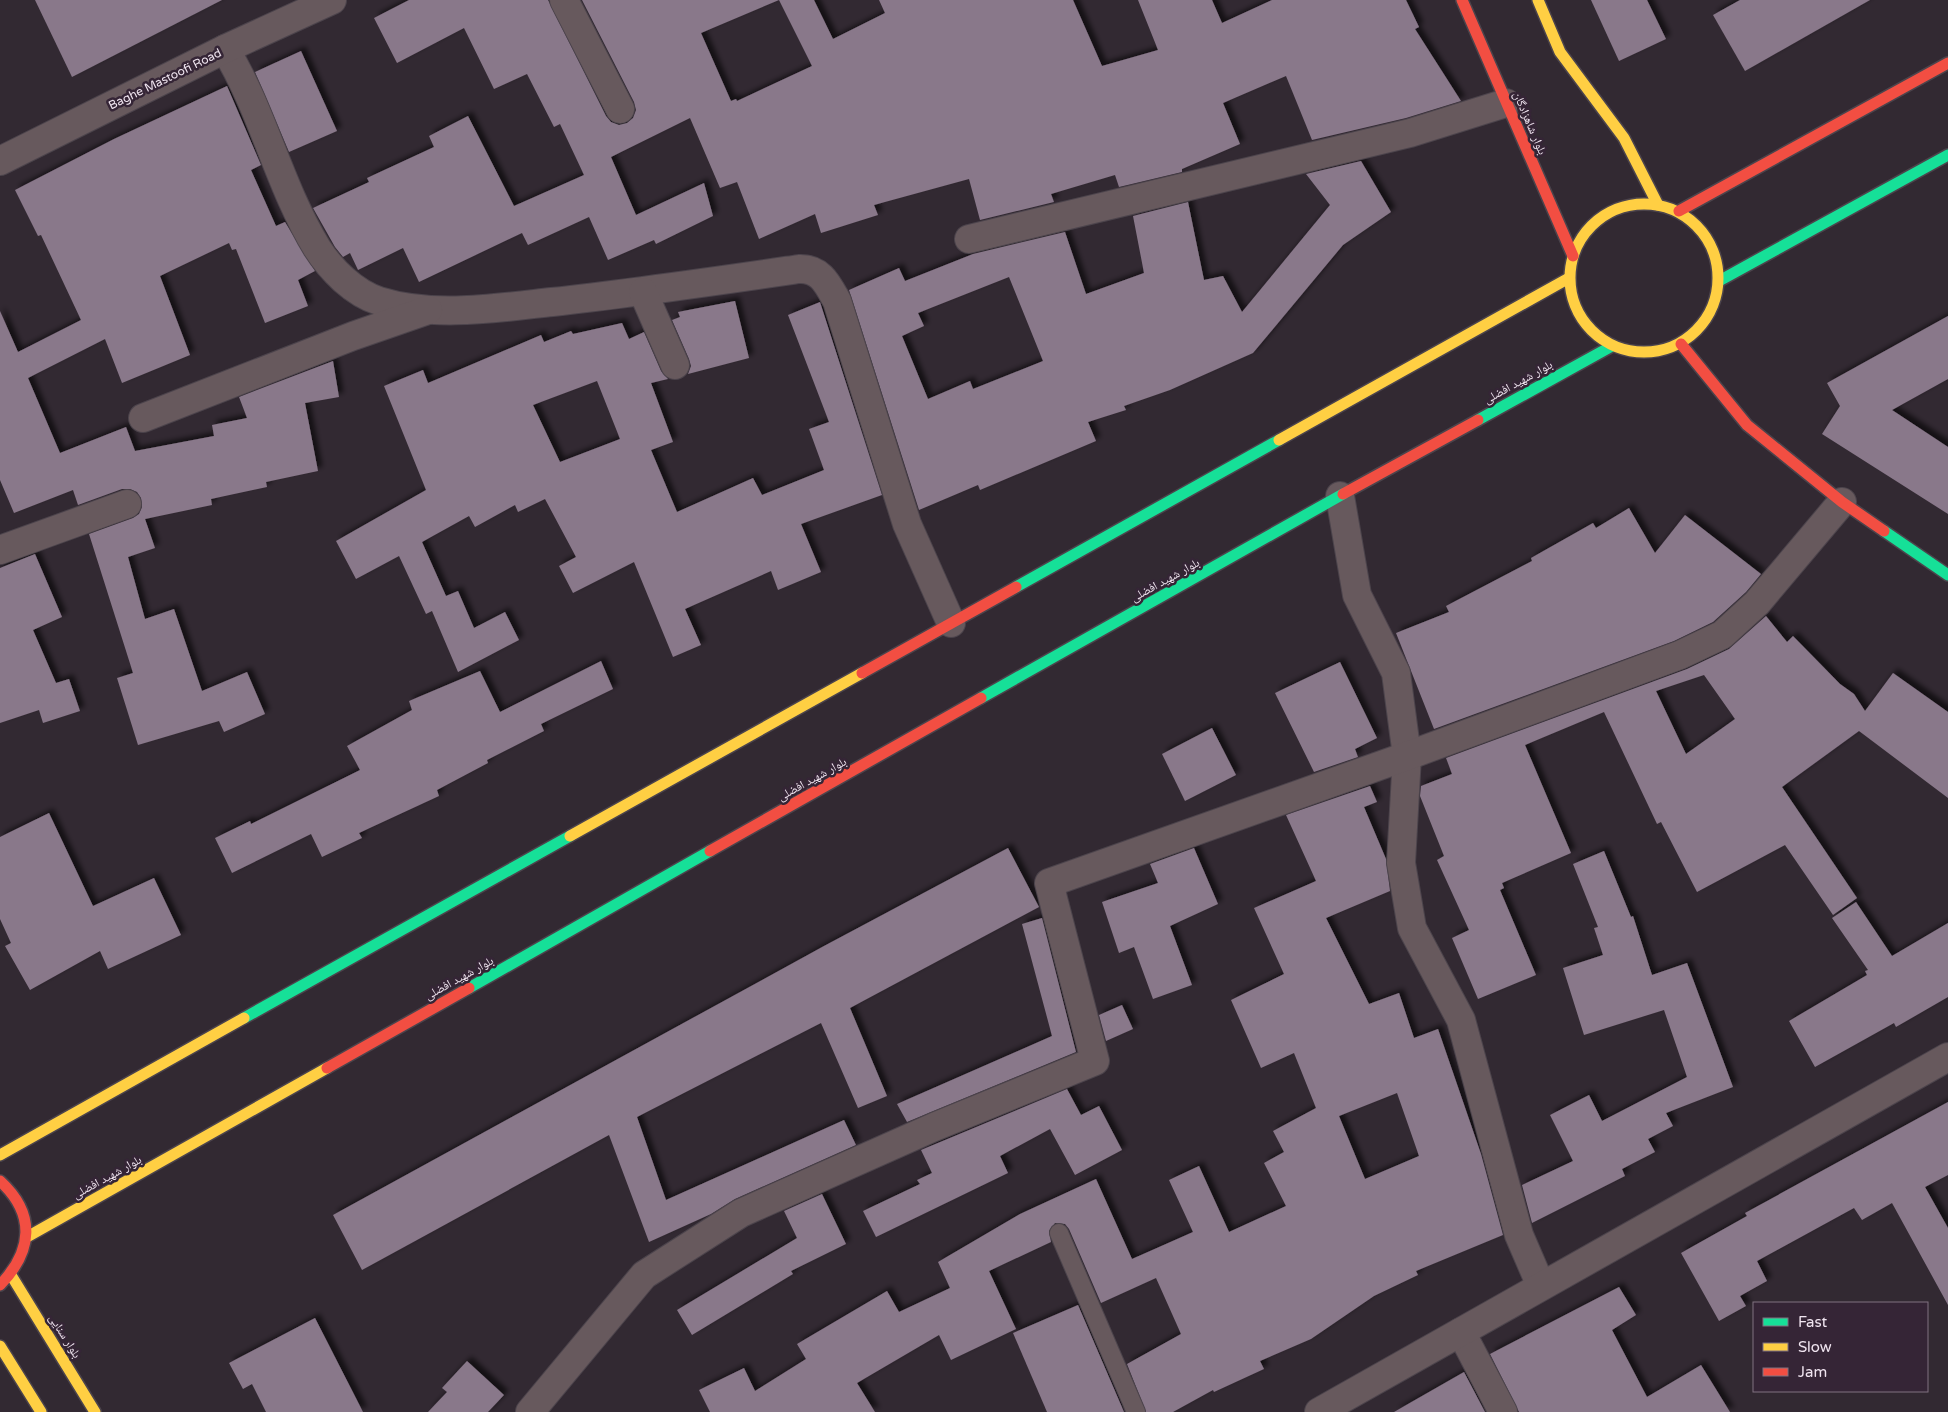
<svg xmlns="http://www.w3.org/2000/svg" width="1948" height="1412" font-family="'Varela Round','Noto Naskh Arabic',sans-serif">
	<style>
		.building { fill: #89788a; fill-rule: evenodd; filter: url(#shadow) }
		.lines { fill: none; stroke-linecap: round; stroke-linejoin: round }
		.lane-casing { stroke: #4c444c; stroke-width: 20 }
		.street-casing { stroke: #4c444c; stroke-width: 30 }
		.fast-casing { stroke: #4c444c; stroke-width: 14 }
		.slow-casing { stroke: #4c444c; stroke-width: 14 }
		.jam-casing { stroke: #4c444c; stroke-width: 14 }
		.lane { stroke: #67595d; stroke-width: 18 }
		.street { stroke: #67595d; stroke-width: 28 }
		.fast { stroke: #16e098; stroke-width: 11 }
		.slow { stroke: #ffcf43; stroke-width: 11 }
		.jam { stroke: #f24e42; stroke-width: 11 }
		.labels { text-anchor: middle; dominant-baseline: central; stroke-width: 5; stroke-linejoin: round; paint-order: stroke }
		.street-label { font-size: 12px; fill: #f0e5f0; stroke: #352536 }
	</style>
	<defs>
		<filter id="shadow"><feDropShadow dx="4.5" dy="-4.5" stdDeviation="2.5" flood-color="#0009"/></filter>
	</defs>
	<rect width="100%" height="100%" fill="#322932"/>
	<!-- building -->
	<g class="building">
		<path d="M 35,0 L 222,0 L 72,77 Z"/>
		<path d="M 409,0 L 548,0 L 606,116 L 611,122 L 619,125 L 627,123 L 633,118 L 636,110 L 634,102 L 582,0 L 814,0 L 833,39 L 885,13 L 879,0 L 1073,0 L 1102,66 L 1158,50 L 1138,0 L 1212,0 L 1222,23 L 1272,0 L 1406,0 L 1419,27 L 1415,29 L 1461,101 L 1406,118 L 1312,140 L 1286,76 L 1223,103 L 1240,144 L 1182,169 L 1182,172 L 1119,187 L 1115,175 L 1051,194 L 1054,202 L 980,220 L 969,179 L 874,205 L 878,215 L 821,233 L 815,214 L 759,239 L 737,182 L 720,188 L 690,118 L 611,157 L 636,215 L 704,183 L 713,216 L 656,244 L 654,240 L 608,260 L 589,217 L 528,245 L 522,233 L 419,282 L 403,248 L 358,270 L 350,253 L 343,257 L 335,247 L 313,208 L 369,182 L 367,178 L 434,147 L 429,136 L 468,116 L 514,206 L 584,175 L 560,124 L 554,127 L 527,74 L 494,89 L 464,28 L 397,63 L 374,18 ZM 779,0 L 812,66 L 737,101 L 736,99 L 731,101 L 701,33 Z"/>
		<path d="M 1591,0 L 1647,0 L 1666,39 L 1619,61 Z"/>
		<path d="M 1740,0 L 1870,0 L 1745,71 L 1713,15 Z"/>
		<path d="M 301,51 L 337,131 L 289,152 L 255,72 Z"/>
		<path d="M 227,86 L 261,165 L 251,170 L 276,226 L 285,222 L 315,271 L 298,280 L 308,306 L 265,323 L 236,249 L 232,250 L 229,243 L 160,276 L 190,355 L 122,383 L 105,339 L 28,378 L 60,453 L 126,427 L 135,451 L 214,436 L 212,425 L 247,418 L 239,397 L 333,361 L 339,397 L 305,403 L 318,471 L 266,482 L 267,487 L 211,499 L 212,505 L 145,519 L 155,548 L 128,557 L 145,619 L 174,609 L 202,691 L 247,672 L 265,714 L 224,732 L 219,721 L 138,745 L 117,678 L 133,673 L 89,534 L 133,518 L 139,514 L 142,507 L 141,498 L 137,492 L 130,489 L 122,489 L 78,505 L 73,490 L 14,513 L 0,480 L 0,311 L 18,352 L 81,320 L 41,235 L 38,236 L 15,190 L 114,139 Z"/>
		<path d="M 1361,161 L 1391,212 L 1343,245 L 1253,353 L 1170,390 L 1124,406 L 1126,410 L 1088,422 L 1096,441 L 980,490 L 978,485 L 919,510 L 849,290 L 899,268 L 905,281 L 973,254 L 1065,232 L 1086,294 L 1144,273 L 1133,216 L 1188,202 L 1204,280 L 1223,276 L 1242,312 L 1330,205 L 1306,174 ZM 1009,277 L 1043,361 L 973,389 L 970,381 L 928,399 L 902,336 L 924,326 L 918,313 Z"/>
		<path d="M 735,301 L 749,358 L 688,374 L 691,366 L 689,359 L 672,320 L 680,317 L 678,312 Z"/>
		<path d="M 820,302 L 882,495 L 801,524 L 821,572 L 778,590 L 771,571 L 685,609 L 701,645 L 673,657 L 634,562 L 573,593 L 559,566 L 576,557 L 545,499 L 518,512 L 515,505 L 475,527 L 469,516 L 422,542 L 446,596 L 458,591 L 474,628 L 505,612 L 519,640 L 458,672 L 432,611 L 426,614 L 399,556 L 356,579 L 336,541 L 426,490 L 384,386 L 423,370 L 428,383 L 541,335 L 544,342 L 571,331 L 573,334 L 622,323 L 629,339 L 644,332 L 661,371 L 668,379 L 651,383 L 673,442 L 651,450 L 677,512 L 753,478 L 762,495 L 824,470 L 809,429 L 829,422 L 788,315 ZM 597,381 L 620,439 L 560,462 L 533,405 Z"/>
		<path d="M 1948,316 L 1948,379 L 1892,410 L 1948,447 L 1948,514 L 1822,434 L 1840,406 L 1827,383 Z"/>
		<path d="M 1629,508 L 1655,553 L 1685,515 L 1761,574 L 1746,592 L 1713,622 L 1674,641 L 1434,729 L 1396,633 L 1449,612 L 1446,606 L 1532,561 L 1531,558 L 1593,523 L 1596,528 Z"/>
		<path d="M 35,554 L 62,617 L 33,630 L 56,683 L 69,679 L 80,711 L 43,723 L 39,710 L 0,723 L 0,568 Z"/>
		<path d="M 1766,616 L 1787,642 L 1793,636 L 1840,684 L 1854,694 L 1865,711 L 1893,673 L 1948,712 L 1948,798 L 1859,731 L 1782,787 L 1857,898 L 1833,915 L 1785,845 L 1697,892 L 1661,822 L 1657,824 L 1604,712 L 1525,745 L 1571,853 L 1502,883 L 1504,888 L 1500,890 L 1536,975 L 1478,999 L 1452,938 L 1469,930 L 1437,860 L 1444,856 L 1420,796 L 1421,786 L 1452,774 L 1446,758 L 1687,669 L 1729,649 ZM 1704,675 L 1735,719 L 1686,754 L 1656,691 Z"/>
		<path d="M 601,661 L 613,689 L 541,724 L 544,731 L 487,760 L 488,763 L 437,790 L 439,796 L 359,833 L 362,838 L 322,857 L 311,834 L 232,873 L 215,838 L 250,821 L 251,824 L 360,770 L 347,746 L 412,710 L 409,701 L 480,671 L 500,712 Z"/>
		<path d="M 1340,662 L 1377,738 L 1355,749 L 1358,757 L 1314,772 L 1275,693 Z"/>
		<path d="M 1212,728 L 1236,775 L 1185,801 L 1162,754 Z"/>
		<path d="M 1370,786 L 1377,802 L 1364,807 L 1386,859 L 1390,891 L 1326,918 L 1369,1004 L 1399,993 L 1414,1038 L 1438,1029 L 1481,1154 L 1503,1235 L 1416,1271 L 1418,1275 L 1374,1296 L 1311,1339 L 1260,1361 L 1264,1369 L 1214,1392 L 1213,1390 L 1173,1412 L 1146,1412 L 1127,1364 L 1181,1334 L 1156,1278 L 1101,1303 L 1069,1229 L 1065,1224 L 1055,1223 L 1049,1231 L 1051,1242 L 989,1271 L 1016,1329 L 951,1360 L 939,1335 L 857,1383 L 875,1412 L 710,1412 L 699,1390 L 744,1368 L 755,1391 L 806,1359 L 797,1344 L 887,1291 L 899,1312 L 950,1288 L 938,1262 L 1020,1214 L 1096,1179 L 1132,1259 L 1193,1232 L 1169,1180 L 1199,1166 L 1229,1232 L 1286,1206 L 1264,1163 L 1284,1152 L 1273,1131 L 1316,1108 L 1294,1053 L 1261,1068 L 1231,1000 L 1284,974 L 1254,908 L 1316,881 L 1286,815 ZM 1397,1093 L 1419,1156 L 1365,1179 L 1339,1116 Z"/>
		<path d="M 49,813 L 93,906 L 154,878 L 181,935 L 108,969 L 100,951 L 30,990 L 5,946 L 11,943 L 0,919 L 0,837 Z"/>
		<path d="M 1008,848 L 1039,907 L 850,1008 L 887,1096 L 858,1108 L 821,1023 L 637,1117 L 666,1200 L 844,1120 L 856,1145 L 735,1199 L 711,1214 L 649,1242 L 609,1135 L 362,1270 L 333,1215 L 824,946 Z"/>
		<path d="M 1194,848 L 1218,904 L 1170,926 L 1192,985 L 1153,999 L 1134,947 L 1119,953 L 1102,902 L 1158,883 L 1150,864 Z"/>
		<path d="M 1604,851 L 1631,917 L 1633,916 L 1652,975 L 1687,963 L 1733,1087 L 1666,1113 L 1673,1126 L 1648,1139 L 1655,1152 L 1622,1169 L 1625,1176 L 1532,1223 L 1522,1185 L 1573,1161 L 1550,1115 L 1589,1095 L 1602,1121 L 1687,1077 L 1664,1010 L 1584,1035 L 1563,968 L 1603,955 L 1594,928 L 1598,927 L 1573,864 Z"/>
		<path d="M 1856,902 L 1892,956 L 1948,923 L 1948,997 L 1896,1027 L 1894,1023 L 1815,1067 L 1789,1021 L 1867,975 L 1865,971 L 1868,970 L 1832,918 Z"/>
		<path d="M 1042,918 L 1076,1052 L 907,1122 L 897,1104 L 1052,1036 L 1022,924 Z"/>
		<path d="M 1122,1005 L 1133,1029 L 1106,1041 L 1099,1015 Z"/>
		<path d="M 1067,1089 L 1081,1115 L 1099,1106 L 1122,1150 L 1075,1175 L 1050,1129 L 1000,1156 L 1008,1173 L 876,1237 L 863,1211 L 920,1184 L 917,1180 L 932,1173 L 921,1150 Z"/>
		<path d="M 1948,1102 L 1948,1175 L 1925,1187 L 1948,1228 L 1948,1305 L 1892,1203 L 1862,1220 L 1854,1208 L 1757,1261 L 1767,1281 L 1740,1296 L 1746,1306 L 1719,1321 L 1681,1253 L 1747,1216 L 1745,1213 Z"/>
		<path d="M 822,1194 L 846,1244 L 791,1271 L 793,1274 L 692,1335 L 677,1310 L 797,1238 L 784,1211 Z"/>
		<path d="M 1619,1287 L 1636,1315 L 1612,1330 L 1647,1397 L 1701,1365 L 1730,1412 L 1519,1412 L 1490,1354 Z"/>
		<path d="M 1078,1305 L 1124,1412 L 1047,1412 L 1013,1333 Z"/>
		<path d="M 315,1318 L 363,1412 L 266,1412 L 252,1384 L 243,1389 L 229,1363 Z"/>
		<path d="M 467,1361 L 504,1395 L 488,1412 L 428,1412 L 447,1392 L 442,1388 Z"/>
		<path d="M 1464,1372 L 1485,1412 L 1394,1412 Z"/>
	</g>
	<g class="lines">
		<defs>
			<path id="lane" d="M 1059,1233 L 1136,1412"/>
			<g id="street">
				<path d="M 564,0 L 620,109"/>
				<path d="M 225,49 C 263,111 279,186 317,248 C 331,270 354,293 379,301 C 433,318 497,308 552,302 C 634,293 716,281 799,269 C 821,268 828,285 837,301 L 907,524 L 951,623"/>
				<path d="M 0,161 L 225,49 L 332,0"/>
				<path d="M 969,239 L 1410,133 L 1506,103"/>
				<path d="M 643,292 L 675,365"/>
				<path d="M 143,418 L 353,336 L 428,310"/>
				<path d="M 1340,496 L 1357,595 L 1396,673 L 1407,756 L 1401,863 L 1412,928 L 1461,1020 L 1519,1235 L 1541,1286"/>
				<path d="M 0,550 L 127,504"/>
				<path d="M 1461,1332 L 1503,1412"/>
				<path d="M 530,1412 L 644,1275 L 741,1213 L 934,1127 L 1095,1061 L 1049,883 L 1407,756 L 1680,655 L 1722,635 L 1757,603 L 1842,502"/>
				<path d="M 1319,1412 L 1948,1057"/>
			</g>
			<g id="fast">
				<path d="M 1719,281 L 1948,155"/>
				<path d="M 1478,420 L 1612,346"/>
				<path d="M 1884,531 L 1948,575"/>
				<path d="M 1016,587 L 1279,440"/>
				<path d="M 981,698 L 1343,494"/>
				<path d="M 469,988 L 710,851"/>
				<path d="M 244,1018 L 570,836"/>
			</g>
			<g id="slow">
				<path d="M 1538,0 L 1560,52 L 1624,138 L 1658,205"/>
				<circle cx="1644" cy="278" r="74"/>
				<path d="M 1279,440 L 1569,278"/>
				<path d="M 570,836 L 862,673"/>
				<path d="M 0,1155 L 244,1018"/>
				<path d="M 27,1237 L 327,1068"/>
				<path d="M 11,1275 L 95,1412"/>
				<path d="M 0,1346 L 41,1412"/>
			</g>
			<g id="jam">
				<path d="M 1462,0 L 1573,256"/>
				<path d="M 1679,211 L 1948,63"/>
				<path d="M 1681,344 L 1747,425 L 1842,502 L 1884,531"/>
				<path d="M 1343,494 L 1478,420"/>
				<path d="M 862,673 L 1016,587"/>
				<path d="M 710,851 L 981,698"/>
				<path d="M 327,1068 L 469,988"/>
				<path d="M 0,1181 C 36,1214 33,1251 0,1285"/>
			</g>
		</defs>
		<!-- lane casing -->
		<use href="#lane" class="lane-casing"/>
		<!-- street casing -->
		<use href="#street" class="street-casing"/>
		<!-- fast casing -->
		<use href="#fast" class="fast-casing"/>
		<!-- slow casing -->
		<use href="#slow" class="slow-casing"/>
		<!-- jam casing -->
		<use href="#jam" class="jam-casing"/>
		<!-- lane -->
		<use href="#lane" class="lane"/>
		<!-- street -->
		<use href="#street" class="street"/>
		<!-- fast -->
		<use href="#fast" class="fast"/>
		<!-- slow -->
		<use href="#slow" class="slow"/>
		<!-- jam -->
		<use href="#jam" class="jam"/>
	</g>
	<g class="labels">
		<!-- street labels -->
		<g class="street-label">
			<text transform="translate(165 79) rotate(-26)">Baghe Mastoofi Road</text>
			<text transform="translate(1530 123) rotate(67)">بلوار شاهزادگان</text>
			<text transform="translate(1518 382) rotate(-29)">بلوار شهید افضلی</text>
			<text transform="translate(1165 580) rotate(-29)">بلوار شهید افضلی</text>
			<text transform="translate(812 779) rotate(-29)">بلوار شهید افضلی</text>
			<text transform="translate(459 978) rotate(-29)">بلوار شهید افضلی</text>
			<text transform="translate(107 1177) rotate(-29)">بلوار شهید افضلی</text>
			<text transform="translate(65 1336) rotate(58)">بلوار سنایی</text>
		</g>
	</g>
	<!-- legend -->
	<rect x="1753" y="1302" width="175" height="90" fill="#352536" stroke="#807280"/>
	<rect x="1763" y="1318" width="25" height="8" fill="#16e098" stroke="#807280"/>
	<text x="1798" y="1327" font-size="15" fill="#f0e5f0">Fast</text>
	<rect x="1763" y="1343" width="25" height="8" fill="#ffcf43" stroke="#807280"/>
	<text x="1798" y="1352" font-size="15" fill="#f0e5f0">Slow</text>
	<rect x="1763" y="1368" width="25" height="8" fill="#f24e42" stroke="#807280"/>
	<text x="1798" y="1377" font-size="15" fill="#f0e5f0">Jam</text>
</svg>
